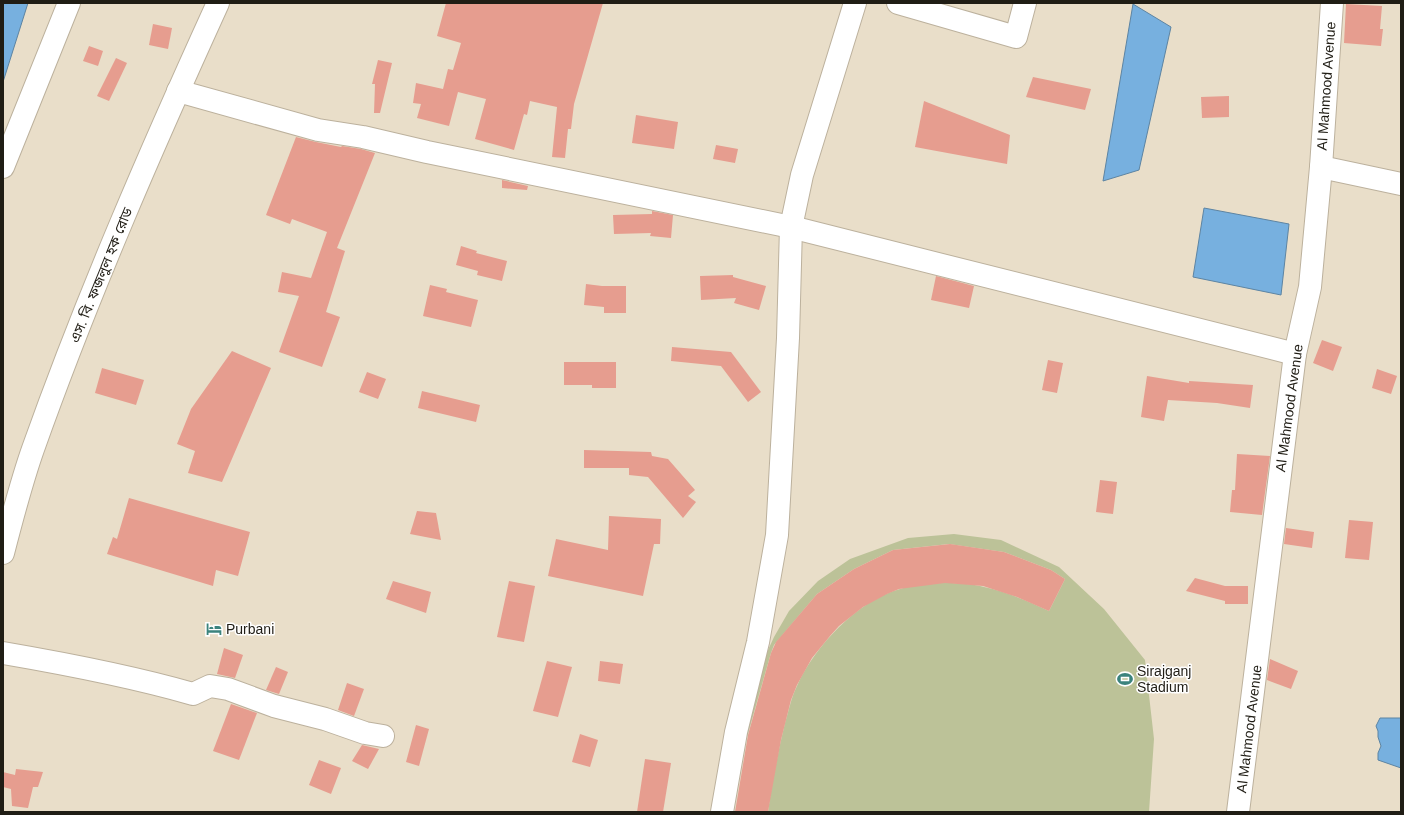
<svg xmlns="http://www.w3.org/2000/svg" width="1404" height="815" font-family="Helvetica,'Noto Sans Bengali',sans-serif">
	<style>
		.green { fill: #bcc298 }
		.water { fill: #77b0df; stroke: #5d84a2 }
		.building { fill: #e69d8f }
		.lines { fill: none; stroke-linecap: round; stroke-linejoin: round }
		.minor-casing { stroke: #bcb19d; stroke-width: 24 }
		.major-casing { stroke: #bcb19d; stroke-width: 24 }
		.minor { stroke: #fff; stroke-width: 22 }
		.major { stroke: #fff; stroke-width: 22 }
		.labels { text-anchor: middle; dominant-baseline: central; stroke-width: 3; stroke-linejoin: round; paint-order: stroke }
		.street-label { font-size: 14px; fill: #201d15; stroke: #fff }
		.poi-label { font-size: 14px; fill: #201d15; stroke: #fff; text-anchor: start }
	</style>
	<rect width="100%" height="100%" fill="#e9dec9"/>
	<!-- green -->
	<path class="green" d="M 954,534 L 1001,540 L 1059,567 L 1104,609 L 1145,660 L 1154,739 L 1149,812 L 768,812 C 772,782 778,752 785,723 C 789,710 791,698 797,686 C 814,647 858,600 900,589 C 923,582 961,581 984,587 C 1007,592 1028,601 1049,611 L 1065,579 L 1051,570 L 1004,552 L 949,544 L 893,550 L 854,569 L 817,594 L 774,645 L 771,653 L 737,772 L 758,672 L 774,637 L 789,611 L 818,581 L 850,559 L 908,538 Z"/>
	<!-- water -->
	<g class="water">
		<path d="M 3,3 L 28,3 L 3,82 Z"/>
		<path d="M 1133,4 L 1171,27 L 1139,170 L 1103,181 Z"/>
		<path d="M 1204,208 L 1289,224 L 1281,295 L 1193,277 Z"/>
		<path d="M 1380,718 L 1401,718 L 1401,768 L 1378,760 L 1378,753 L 1381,746 L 1378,737 L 1378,731 L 1376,726 Z"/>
	</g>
	<!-- building -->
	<g class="building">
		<path d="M 446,3 L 603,3 L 574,104 L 571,129 L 568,129 L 565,158 L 552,157 L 557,107 L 530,101 L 527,115 L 524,114 L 514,150 L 475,139 L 486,99 L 458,92 L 449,126 L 417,118 L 421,104 L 413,103 L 416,83 L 443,89 L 448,69 L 453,70 L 461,43 L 437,36 Z"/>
		<path d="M 1346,4 L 1382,6 L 1380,29 L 1383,29 L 1381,46 L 1344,43 Z"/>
		<path d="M 153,24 L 172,28 L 168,49 L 149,45 Z"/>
		<path d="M 89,46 L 103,51 L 98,66 L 83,61 Z"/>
		<path d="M 116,58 L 127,63 L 109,101 L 97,96 Z"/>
		<path d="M 378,60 L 392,63 L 380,113 L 374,113 L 375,84 L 372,84 Z"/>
		<path d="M 1033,77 L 1091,89 L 1085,110 L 1026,97 Z"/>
		<path d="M 1229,96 L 1229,117 L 1202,118 L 1201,97 Z"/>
		<path d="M 924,101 L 1010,135 L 1007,164 L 915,147 Z"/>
		<path d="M 636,115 L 678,122 L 674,149 L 632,143 Z"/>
		<path d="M 296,137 L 316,142 L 341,147 L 342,146 L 361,149 L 375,153 L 337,248 L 345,251 L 326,312 L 340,317 L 322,367 L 279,352 L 299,296 L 278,292 L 282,272 L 311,278 L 327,232 L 292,219 L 290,224 L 266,215 Z"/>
		<path d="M 716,145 L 738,149 L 735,163 L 713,159 Z"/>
		<path d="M 502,180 L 528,186 L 527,190 L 502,188 Z"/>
		<path d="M 652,211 L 673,215 L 671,238 L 650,236 L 651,233 L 614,234 L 613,215 L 652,214 Z"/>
		<path d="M 461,246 L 477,251 L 476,253 L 507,261 L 502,281 L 477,275 L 478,271 L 456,265 Z"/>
		<path d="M 733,275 L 733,277 L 766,286 L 759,310 L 734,303 L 736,298 L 701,300 L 700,276 Z"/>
		<path d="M 936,276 L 974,286 L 969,308 L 931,300 Z"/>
		<path d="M 586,284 L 602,286 L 626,286 L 626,313 L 604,313 L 604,307 L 584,305 Z"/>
		<path d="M 430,285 L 447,289 L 446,292 L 478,300 L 471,327 L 423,316 Z"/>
		<path d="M 1322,340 L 1342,347 L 1333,371 L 1313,363 Z"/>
		<path d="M 672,347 L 731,352 L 761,392 L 748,402 L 721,366 L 671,361 Z"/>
		<path d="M 232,351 L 271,368 L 222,482 L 188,473 L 195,451 L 177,444 L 191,409 Z"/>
		<path d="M 1048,360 L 1063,363 L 1057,393 L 1042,390 Z"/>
		<path d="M 564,362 L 616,362 L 616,388 L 592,388 L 592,385 L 564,385 Z"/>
		<path d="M 102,368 L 144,380 L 136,405 L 95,393 Z"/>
		<path d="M 1377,369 L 1397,376 L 1391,394 L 1372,388 Z"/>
		<path d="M 367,372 L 386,379 L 378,399 L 359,392 Z"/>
		<path d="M 1147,376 L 1189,383 L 1189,381 L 1253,385 L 1250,408 L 1217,403 L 1168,400 L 1164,421 L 1141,417 Z"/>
		<path d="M 422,391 L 480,405 L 476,422 L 418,408 Z"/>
		<path d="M 584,450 L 651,452 L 652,456 L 668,459 L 695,490 L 688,496 L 696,502 L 683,518 L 648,477 L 629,475 L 629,468 L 584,468 Z"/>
		<path d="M 1237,454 L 1270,456 L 1262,515 L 1230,512 L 1232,490 L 1235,490 Z"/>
		<path d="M 1100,480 L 1117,482 L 1113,514 L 1096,512 Z"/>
		<path d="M 129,498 L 250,532 L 238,576 L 216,570 L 213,586 L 107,554 L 113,537 L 117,539 Z"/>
		<path d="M 417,511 L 436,513 L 441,540 L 410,534 Z"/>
		<path d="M 609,516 L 661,519 L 660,544 L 654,544 L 643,596 L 548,576 L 556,539 L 608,550 Z"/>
		<path d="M 1349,520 L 1373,522 L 1369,560 L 1345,558 Z"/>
		<path d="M 1286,528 L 1314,532 L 1312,548 L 1284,544 Z"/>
		<path d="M 950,544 L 1004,552 L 1051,570 L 1065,579 L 1049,611 L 1017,597 L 983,586 L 945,583 L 899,589 L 887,594 L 863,607 L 839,626 L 830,636 L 812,658 L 797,685 L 791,700 L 781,740 L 768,812 L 735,812 L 748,735 L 771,653 L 776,642 L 817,594 L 854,569 L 893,550 Z"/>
		<path d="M 1195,578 L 1225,586 L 1248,586 L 1248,604 L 1225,604 L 1225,601 L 1186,591 Z"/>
		<path d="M 393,581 L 431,592 L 426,613 L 386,599 Z"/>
		<path d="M 509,581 L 535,586 L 524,642 L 497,637 Z"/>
		<path d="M 224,648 L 243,655 L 235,678 L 217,674 Z"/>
		<path d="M 1270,659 L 1298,671 L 1291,689 L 1267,680 Z"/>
		<path d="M 547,661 L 572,667 L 558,717 L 533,711 Z"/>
		<path d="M 600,661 L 623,664 L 620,684 L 598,681 Z"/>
		<path d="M 276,667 L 288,672 L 279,694 L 266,690 Z"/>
		<path d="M 347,683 L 364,689 L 354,716 L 338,710 Z"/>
		<path d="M 231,704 L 257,713 L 239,760 L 213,751 Z"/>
		<path d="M 416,725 L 429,729 L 419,766 L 406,762 Z"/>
		<path d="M 580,734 L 598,740 L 590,767 L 572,762 Z"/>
		<path d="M 362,745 L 379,749 L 368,769 L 352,761 Z"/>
		<path d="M 645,759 L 671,763 L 663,812 L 637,812 Z"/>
		<path d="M 319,760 L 341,768 L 331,794 L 309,785 Z"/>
		<path d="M 16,769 L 43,772 L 38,787 L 33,787 L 28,808 L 12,806 L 11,789 L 3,787 L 3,772 L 15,775 Z"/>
	</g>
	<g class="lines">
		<defs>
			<g id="minor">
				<path d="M 898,3 L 1016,37 L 1025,3"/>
				<path d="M 178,91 L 318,130 L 363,137 L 427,152 L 791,227 L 1295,354"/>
				<path d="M 3,167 L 69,3"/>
				<path d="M 1321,167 L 1401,184"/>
				<path d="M 3,653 C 67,664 131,676 193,694 L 210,686 L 228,689 L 274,706 L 325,719 L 365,733 L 383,736"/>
				<path d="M 722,812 L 736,732 L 758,642 L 777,535 L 788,338 L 791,227 L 802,175 L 855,3"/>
				<path d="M 1238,812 L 1295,354 L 1310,287 L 1321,167 L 1332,3"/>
			</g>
			<path id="major" d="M 3,553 C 12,518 21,483 33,449 C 87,297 151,150 218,3"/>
		</defs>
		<!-- minor casing -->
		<use href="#minor" class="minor-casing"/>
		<!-- major casing -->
		<use href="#major" class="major-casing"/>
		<!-- minor -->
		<use href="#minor" class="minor"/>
		<!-- major -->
		<use href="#major" class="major"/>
	</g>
	<!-- icons -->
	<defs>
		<symbol id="hotel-bare" viewBox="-9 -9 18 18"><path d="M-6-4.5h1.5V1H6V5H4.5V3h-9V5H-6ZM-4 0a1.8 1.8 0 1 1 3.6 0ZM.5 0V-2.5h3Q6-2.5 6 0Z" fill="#3b837d" stroke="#fff" stroke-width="2.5" paint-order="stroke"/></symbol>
		<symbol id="stadium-bare" viewBox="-9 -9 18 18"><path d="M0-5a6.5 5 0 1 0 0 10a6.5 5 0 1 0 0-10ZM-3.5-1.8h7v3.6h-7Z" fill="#3b837d" stroke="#fff" stroke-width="2.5" paint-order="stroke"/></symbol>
	</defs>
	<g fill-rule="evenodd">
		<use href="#hotel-bare" x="203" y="618" width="22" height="22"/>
		<use href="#stadium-bare" x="1114" y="668" width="22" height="22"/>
	</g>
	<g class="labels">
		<!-- street labels -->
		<g class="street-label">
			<text transform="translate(1326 86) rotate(-86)">Al Mahmood Avenue</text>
			<text transform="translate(101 275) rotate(-68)">এস. বি. ফজলুল হক রোড</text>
			<text transform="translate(1289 408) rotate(-82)">Al Mahmood Avenue</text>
			<text transform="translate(1249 729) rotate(-83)">Al Mahmood Avenue</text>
		</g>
		<!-- poi labels -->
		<g class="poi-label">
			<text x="226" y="629">Purbani</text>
			<text x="1137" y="671">Sirajganj<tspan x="1137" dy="16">Stadium</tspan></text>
		</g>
	</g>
	<!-- border -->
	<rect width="1404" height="815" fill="none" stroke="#201d15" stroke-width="8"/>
</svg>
